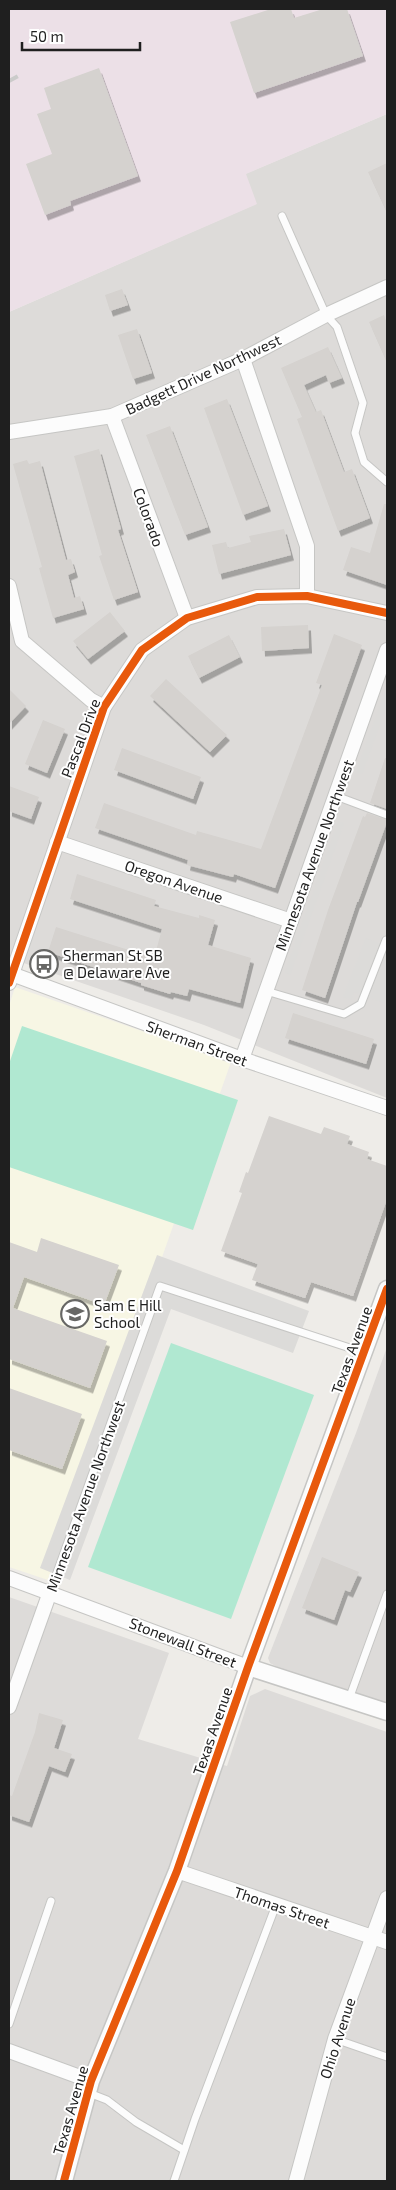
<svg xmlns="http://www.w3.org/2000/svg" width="396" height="2190" font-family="'Exo 2',sans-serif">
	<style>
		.residential { fill: #dddbd9 }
		.industrial { fill: #ece0e7 }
		.education { fill: #f7f6e4 }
		.religious { fill: #dcdbd9 }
		.pitch { fill: #b0e8d1 }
		.building { fill: #d5d2cf; filter: url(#shadow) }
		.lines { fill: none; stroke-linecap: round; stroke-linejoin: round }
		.service-casing { stroke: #c6c6c4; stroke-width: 9 }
		.minor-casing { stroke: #c6c6c4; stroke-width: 16 }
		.tertiary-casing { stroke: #c6c6c4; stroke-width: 19 }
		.service { stroke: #fcfcfc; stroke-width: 7 }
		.minor { stroke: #fcfcfc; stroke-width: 14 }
		.tertiary { stroke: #fcfcfc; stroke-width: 16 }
		.rail { stroke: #cbcbca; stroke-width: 4; stroke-dasharray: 10 10; stroke-linecap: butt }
		.cycleway-casing { stroke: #fff; stroke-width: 11 }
		.cycleway { stroke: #e8590c; stroke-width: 8 }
		.labels { text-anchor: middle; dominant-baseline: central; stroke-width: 4; stroke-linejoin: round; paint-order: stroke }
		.street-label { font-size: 15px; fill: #1f1f1f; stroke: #fff }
		.poi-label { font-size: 15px; fill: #1f1f1f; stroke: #fff; text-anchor: start }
	</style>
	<defs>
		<filter id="shadow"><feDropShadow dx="3" dy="5.5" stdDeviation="0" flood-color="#0004"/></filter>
	</defs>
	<rect width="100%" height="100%" fill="#eeece8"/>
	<!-- residential -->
	<g class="residential">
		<path d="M 387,114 L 387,1098 L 204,1025 L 9,958 L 9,312 L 256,204 L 245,174 Z"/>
		<path d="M 387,1347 L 387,1705 L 279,1668 L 270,1663 L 268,1658 L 356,1433 Z"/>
		<path d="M 9,1597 L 169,1653 L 138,1739 L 227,1766 L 250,1696 L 265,1689 L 387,1732 L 387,2181 L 9,2181 Z"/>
	</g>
	<!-- industrial -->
	<path class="industrial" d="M 9,9 L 387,9 L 387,114 L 246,174 L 257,204 L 9,312 Z"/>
	<!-- education -->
	<path class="education" d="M 15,987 L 231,1062 L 48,1580 L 9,1567 L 9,1006 Z"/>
	<!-- religious -->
	<g class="religious">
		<path d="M 387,687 L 387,705 L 362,774 L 356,772 Z"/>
		<path d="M 338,821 L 344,823 L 290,975 L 285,972 Z"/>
		<path d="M 366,938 L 387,946 L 387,993 L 383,1003 L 354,992 L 351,1000 L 343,997 Z"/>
		<path d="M 157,1255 L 309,1311 L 293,1353 L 171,1309 L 70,1580 L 40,1568 Z"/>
	</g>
	<!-- pitch -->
	<g class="pitch">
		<path d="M 22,1026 L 238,1100 L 193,1230 L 9,1167 L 9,1064 Z"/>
		<path d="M 171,1343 L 314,1395 L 231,1619 L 88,1567 Z"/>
	</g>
	<!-- building -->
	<g class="building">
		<path d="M 271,9 L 291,9 L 294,18 L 323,9 L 347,9 L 363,56 L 254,93 L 230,22 Z"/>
		<path d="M 99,68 L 138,176 L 70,201 L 71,205 L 45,215 L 26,164 L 52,154 L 37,114 L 51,109 L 44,88 Z"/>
		<path d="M 387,163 L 387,213 L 368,172 Z"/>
		<path d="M 122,289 L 128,305 L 110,311 L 105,295 Z"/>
		<path d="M 384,315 L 387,324 L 387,363 L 369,322 Z"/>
		<path d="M 137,329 L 152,373 L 133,379 L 118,335 Z"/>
		<path d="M 328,347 L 342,378 L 329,383 L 326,375 L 304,385 L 316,412 L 321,410 L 344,472 L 352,469 L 370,518 L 338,531 L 297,419 L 302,417 L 281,368 Z"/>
		<path d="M 227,399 L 268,506 L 243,515 L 204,408 Z"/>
		<path d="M 170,426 L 208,527 L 185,535 L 146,435 Z"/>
		<path d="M 99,449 L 121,529 L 118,530 L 138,592 L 114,600 L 99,556 L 102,555 L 74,456 Z"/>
		<path d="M 27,460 L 29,464 L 40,461 L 66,560 L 71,559 L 75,572 L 68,575 L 74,598 L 80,596 L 84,609 L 53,618 L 39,568 L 42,567 L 13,464 Z"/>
		<path d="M 384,504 L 387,504 L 387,585 L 343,570 L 351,547 L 370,553 Z"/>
		<path d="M 284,529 L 291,555 L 219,574 L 212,545 L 226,542 L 228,548 L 251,542 L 249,536 Z"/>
		<path d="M 110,612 L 125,631 L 88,659 L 73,641 Z"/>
		<path d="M 308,625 L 309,648 L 262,651 L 261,627 Z"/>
		<path d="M 334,634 L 362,645 L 275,888 L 234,874 L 233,877 L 187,865 L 188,860 L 95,828 L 104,803 L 196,835 L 197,831 L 261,849 L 322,685 L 316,683 Z"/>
		<path d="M 229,635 L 240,657 L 199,678 L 188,656 Z"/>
		<path d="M 166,679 L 227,735 L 210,752 L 150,696 Z"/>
		<path d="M 9,689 L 26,706 L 9,724 Z"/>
		<path d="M 43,720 L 65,729 L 47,773 L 25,764 Z"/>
		<path d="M 122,748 L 201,777 L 193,799 L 114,770 Z"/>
		<path d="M 385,758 L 387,758 L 387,809 L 370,803 Z"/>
		<path d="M 9,786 L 39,797 L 31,819 L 9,811 Z"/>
		<path d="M 367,813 L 387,820 L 387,822 L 358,902 L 357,902 L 325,998 L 302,990 L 328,910 L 363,816 L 365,817 Z"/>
		<path d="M 77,874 L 156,900 L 154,906 L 199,918 L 199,915 L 215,920 L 208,945 L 251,958 L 240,1003 L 189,989 L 187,996 L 171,992 L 170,994 L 141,985 L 141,983 L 48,952 L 56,927 L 154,958 L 162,929 L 70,899 Z"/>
		<path d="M 293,1013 L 374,1039 L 366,1064 L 285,1038 Z"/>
		<path d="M 269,1116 L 321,1134 L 324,1127 L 350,1136 L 347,1144 L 369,1152 L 367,1159 L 387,1166 L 387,1199 L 353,1296 L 311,1282 L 305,1298 L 252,1280 L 258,1264 L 221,1251 L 242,1193 L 239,1192 L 246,1172 L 248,1173 Z"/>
		<path d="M 41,1238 L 119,1265 L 104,1305 L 24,1277 L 13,1308 L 107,1341 L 90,1388 L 9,1359 L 9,1242 L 37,1252 Z"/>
		<path d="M 9,1388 L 82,1414 L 62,1469 L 9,1450 Z"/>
		<path d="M 322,1557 L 359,1572 L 350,1592 L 345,1590 L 334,1620 L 302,1608 Z"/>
		<path d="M 39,1713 L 63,1720 L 54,1748 L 72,1754 L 65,1772 L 49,1766 L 29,1822 L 9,1815 L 9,1795 L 12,1796 L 35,1732 Z"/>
	</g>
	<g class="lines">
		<defs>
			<g id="service">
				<path d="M 282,216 L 326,315 L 337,327 L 363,403 L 355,433 L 364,462 L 387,482"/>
				<path d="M 336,796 L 387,815"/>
				<path d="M 266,991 L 344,1014 L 361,1004 L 386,940"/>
				<path d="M 50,1592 L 160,1286 L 353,1349 L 364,1354"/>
				<path d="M 349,1699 L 387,1594"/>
				<path d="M 9,2024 L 51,1901"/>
				<path d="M 335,2039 L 387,2057"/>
				<path d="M 89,2093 L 107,2100 L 136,2122 L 184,2150"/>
				<path d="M 174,2181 L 195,2119 L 276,1905"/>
			</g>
			<g id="minor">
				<path d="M 243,359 L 307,546 L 307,596"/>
				<path d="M 112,416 L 187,618"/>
				<path d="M 9,432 L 112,416 L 243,359 L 326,315 L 387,287"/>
				<path d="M 9,586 L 22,641 L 91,700 L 104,707"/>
				<path d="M 57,842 L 291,921"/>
				<path d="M 9,973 L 242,1059 L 387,1108"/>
				<path d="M 9,983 L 104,707 L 142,650 L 187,618 L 257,597 L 307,596 L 387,613"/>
				<path d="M 242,1059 L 387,650"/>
				<path d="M 9,1578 L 248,1667"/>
				<path d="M 9,1707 L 50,1592"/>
				<path d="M 177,1871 L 387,1942"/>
				<path d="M 9,2051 L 91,2081"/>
				<path d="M 296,2181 L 335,2039 L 387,1898"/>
			</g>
			<g id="tertiary">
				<path d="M 248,1667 L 387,1712"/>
				<path d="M 64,2181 L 91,2081 L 177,1871 L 248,1667 L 387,1289"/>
			</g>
		</defs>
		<!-- service casing -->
		<use href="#service" class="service-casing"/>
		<!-- minor casing -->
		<use href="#minor" class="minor-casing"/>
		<!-- tertiary casing -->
		<use href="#tertiary" class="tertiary-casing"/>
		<!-- service -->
		<use href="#service" class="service"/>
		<!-- minor -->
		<use href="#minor" class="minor"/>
		<!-- tertiary -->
		<use href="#tertiary" class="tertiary"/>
		<!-- rail -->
		<path class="rail" d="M 9,81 L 20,75"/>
		<defs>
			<g id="cycleway">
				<path d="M 9,983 L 104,707 L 142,650 L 187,618 L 257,597 L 307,596 L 387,613"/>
				<path d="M 64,2181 L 91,2081 L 177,1871 L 248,1667 L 387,1289"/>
			</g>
		</defs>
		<!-- cycleway casing -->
		<use href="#cycleway" class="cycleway-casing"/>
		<!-- cycleway -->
		<use href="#cycleway" class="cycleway"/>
	</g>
	<!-- icons -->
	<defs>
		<symbol id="bus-ring" viewBox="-11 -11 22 22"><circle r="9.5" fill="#fff" stroke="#676765" stroke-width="1.5"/><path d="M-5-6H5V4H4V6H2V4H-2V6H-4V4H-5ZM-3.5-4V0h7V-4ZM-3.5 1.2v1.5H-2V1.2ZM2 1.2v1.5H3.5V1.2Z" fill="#676765"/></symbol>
		<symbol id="school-ring" viewBox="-11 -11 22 22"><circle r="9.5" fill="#fff" stroke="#676765" stroke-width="1.5"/><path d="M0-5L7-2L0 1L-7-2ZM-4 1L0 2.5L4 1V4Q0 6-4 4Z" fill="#676765"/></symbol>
	</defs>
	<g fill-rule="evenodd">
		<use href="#bus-ring" x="28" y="948" width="32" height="32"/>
		<use href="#school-ring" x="59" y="1298" width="32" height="32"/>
	</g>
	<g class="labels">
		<!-- street labels -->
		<g class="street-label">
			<text transform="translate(203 374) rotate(-25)">Badgett Drive Northwest</text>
			<text transform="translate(149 517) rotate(70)">Colorado</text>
			<text transform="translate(80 738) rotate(-69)">Pascal Drive</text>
			<text transform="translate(314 855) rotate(-70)">Minnesota Avenue Northwest</text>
			<text transform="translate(174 881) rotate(19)">Oregon Avenue</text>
			<text transform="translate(197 1043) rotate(20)">Sherman Street</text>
			<text transform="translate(351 1350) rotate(-70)">Texas Avenue</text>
			<text transform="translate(85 1496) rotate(-70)">Minnesota Avenue Northwest</text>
			<text transform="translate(183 1642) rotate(21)">Stonewall Street</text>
			<text transform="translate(212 1731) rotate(-71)">Texas Avenue</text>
			<text transform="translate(282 1907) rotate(19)">Thomas Street</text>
			<text transform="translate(337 2038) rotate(-72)">Ohio Avenue</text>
			<text transform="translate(70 2110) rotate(-74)">Texas Avenue</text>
		</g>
		<!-- poi labels -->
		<g class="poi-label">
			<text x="63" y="955">Sherman St SB<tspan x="63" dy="17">@ Delaware Ave</tspan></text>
			<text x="94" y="1305">Sam E Hill<tspan x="94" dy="17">School</tspan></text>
		</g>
	</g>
	<!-- border -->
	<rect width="396" height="2190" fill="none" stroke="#1f1f1f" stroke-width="20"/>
	<!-- scale -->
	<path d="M22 42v8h118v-8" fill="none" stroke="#1f1f1f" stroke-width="2.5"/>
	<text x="30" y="42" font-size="15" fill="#1f1f1f" stroke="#ffffff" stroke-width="4" paint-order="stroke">50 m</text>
</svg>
